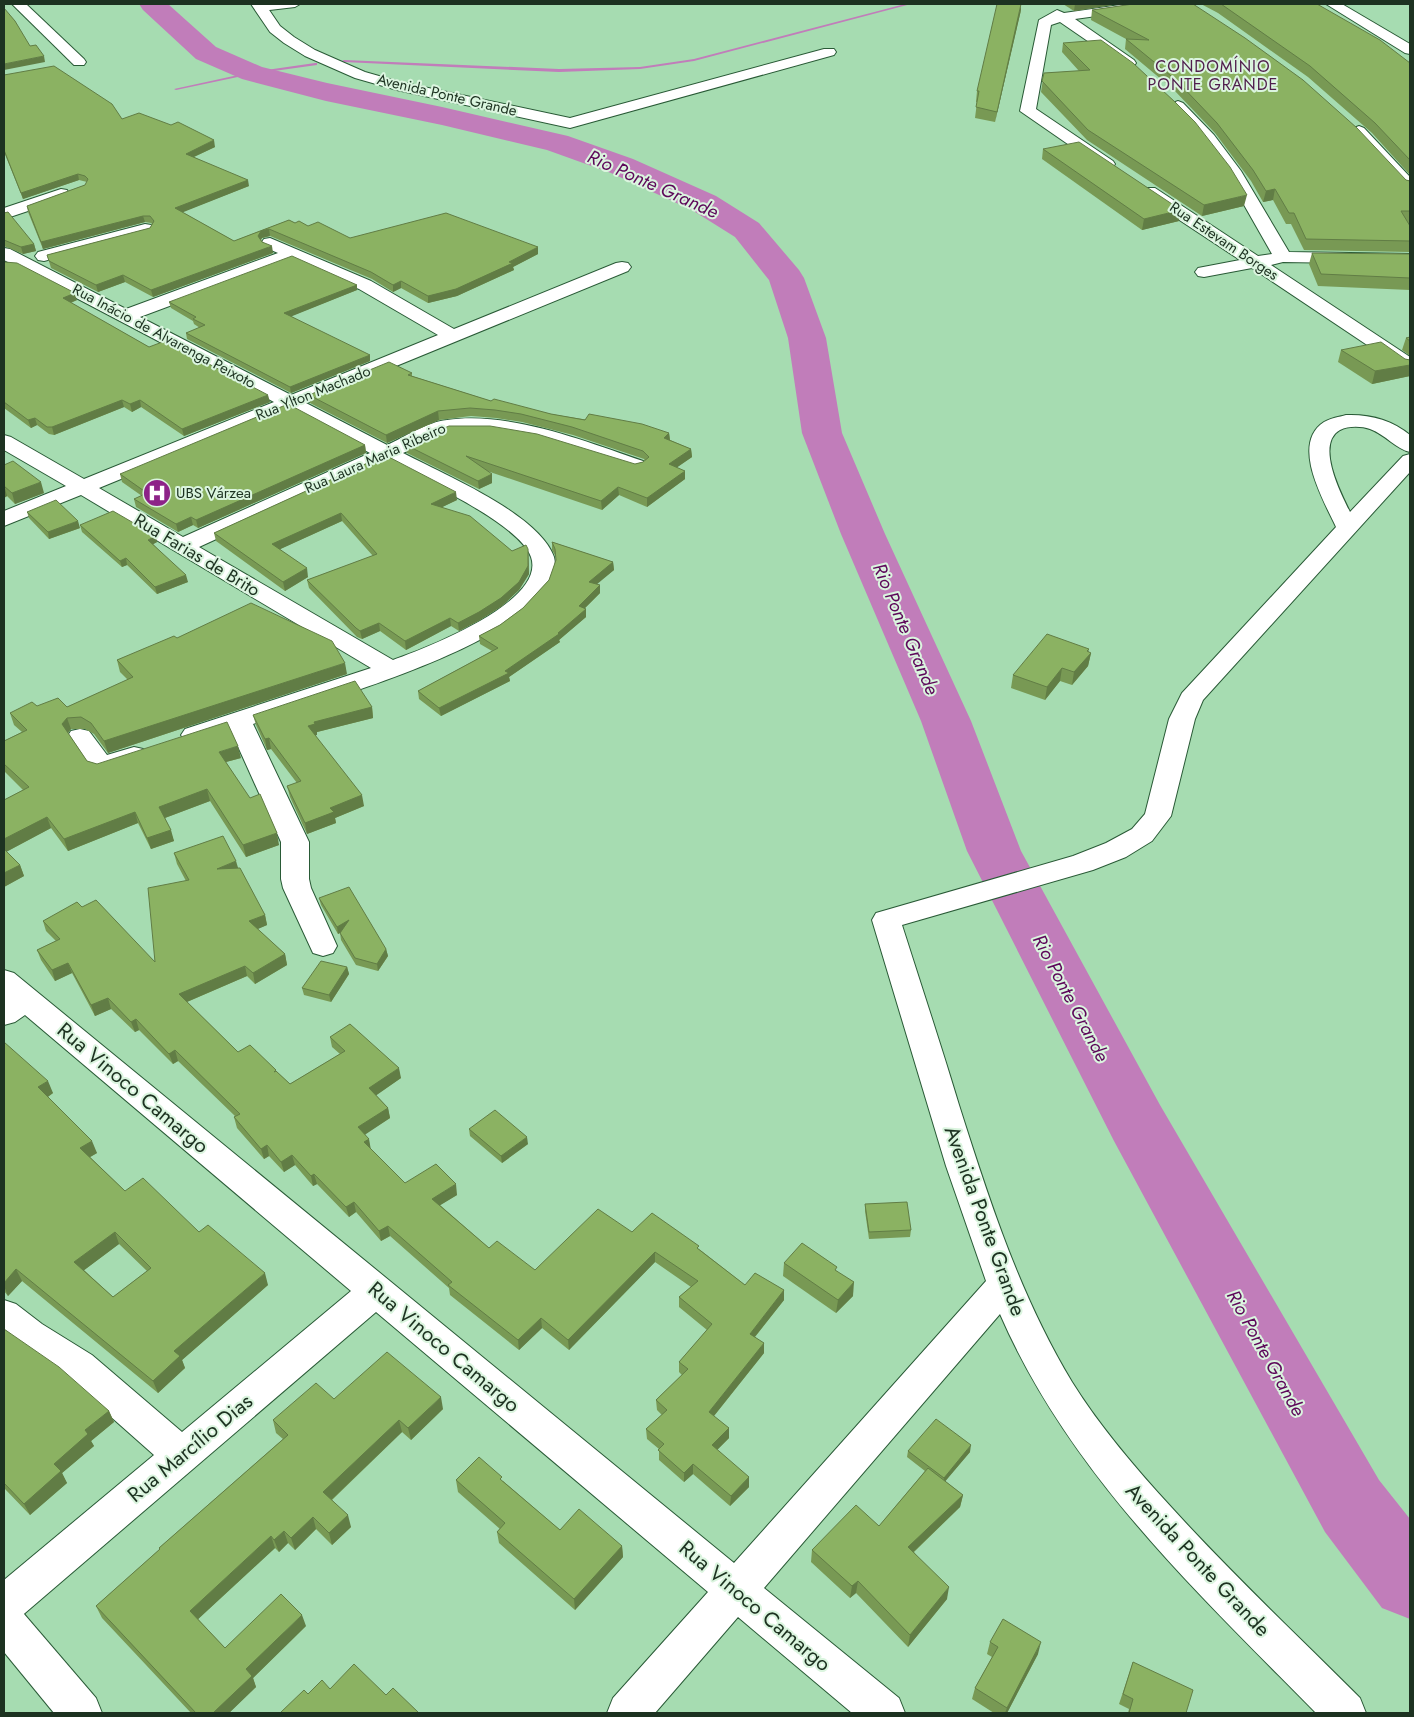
<svg xmlns="http://www.w3.org/2000/svg" width="1414" height="1717" font-family="Jost,sans-serif">
	<style>
		.lines { fill: none; stroke-linecap: round; stroke-linejoin: round }
		.stream { fill: #c17dba; fill-rule: evenodd }
		.river { fill: #c17dba; fill-rule: evenodd }
		.service-casing { stroke: #295a36; stroke-width: 2 }
		.minor-casing { stroke: #295a36; stroke-width: 2 }
		.tertiary-casing { stroke: #295a36; stroke-width: 2 }
		.service { fill: #fff; fill-rule: evenodd }
		.minor { fill: #fff; fill-rule: evenodd }
		.tertiary { fill: #fff; fill-rule: evenodd }
		.wall { fill: #789954; fill-rule: evenodd }
		.shaded-wall { fill: #617d45 }
		.building { fill: #8bb262; stroke: #617d45; fill-rule: evenodd }
		.labels { text-anchor: middle; dominant-baseline: central; stroke-width: 4; stroke-linejoin: round; paint-order: stroke }
		.far-street-label { font-size: 15px; fill: #1d3221; stroke: #dbf5df }
		.far-poi-label { font-size: 15px; fill: #1d3221; stroke: #dbf5df; text-anchor: start }
		.far-neighbourhood-label { font-size: 16px; letter-spacing: 1px; fill: #501e4d; stroke: #dbf5df }
		.street-label { font-size: 18px; fill: #1d3221; stroke: #dbf5df }
		.water-label { font-size: 19px; font-style: italic; fill: #5d085a; stroke: #dbf5df }
		.near-street-label { font-size: 21px; fill: #1d3221; stroke: #dbf5df }
	</style>
	<rect width="100%" height="100%" fill="#a6dcb1"/>
	<g class="lines">
		<!-- stream -->
		<g class="stream">
			<path d="M 905,4 L 911,4 L 694,61 L 640,69 L 559,72 L 344,62 L 342,61 L 344,60 L 559,69 L 640,67 L 694,59 Z"/>
			<path d="M 315,63 L 317,63 L 317,65 L 252,74 L 176,90 L 174,89 L 252,72 Z"/>
		</g>
		<!-- river -->
		<path class="river" d="M 139,4 L 168,4 L 216,47 L 262,67 L 327,83 L 442,107 L 568,136 L 633,159 L 716,196 L 759,223 L 799,270 L 804,278 L 826,338 L 842,433 L 885,534 L 971,721 L 1021,851 L 1160,1105 L 1379,1480 L 1410,1519 L 1410,1619 L 1382,1608 L 1325,1532 L 1114,1141 L 967,851 L 921,721 L 841,534 L 802,433 L 788,338 L 769,280 L 735,237 L 692,210 L 611,173 L 547,150 L 442,125 L 326,101 L 242,79 L 196,59 L 143,10 Z"/>
		<defs>
			<path id="service" d="M 274,4 L 300,4 L 295,7 L 261,11 L 256,8 L 261,5 Z"/>
			<g id="minor">
				<path d="M 12,4 L 26,4 L 84,59 L 86,62 L 84,65 L 74,65 Z"/>
				<path d="M 251,4 L 265,4 L 280,26 L 294,37 L 315,50 L 365,72 L 400,82 L 570,118 L 824,49 L 834,49 L 836,52 L 834,55 L 570,128 L 397,90 L 355,78 L 305,56 L 284,43 L 270,32 Z"/>
				<path d="M 1127,4 L 1161,4 L 1154,8 L 1075,19 L 1134,60 L 1136,63 L 1134,66 L 1124,66 L 1060,22 L 1051,25 L 1036,109 L 1113,161 L 1115,164 L 1113,167 L 1101,167 L 1020,111 L 1039,20 L 1057,10 L 1064,13 Z"/>
				<path d="M 1326,4 L 1342,4 L 1410,44 L 1410,54 L 1405,53 Z"/>
				<path d="M 1178,101 L 1183,103 L 1214,135 L 1241,171 L 1289,252 L 1410,254 L 1410,264 L 1283,262 L 1271,265 L 1410,357 L 1410,371 L 1403,369 L 1252,268 L 1204,277 L 1198,276 L 1195,272 L 1198,268 L 1240,260 L 1143,196 L 1141,192 L 1143,188 L 1155,188 L 1258,256 L 1272,254 L 1227,175 L 1202,141 L 1170,106 L 1173,103 Z"/>
				<path d="M 1359,126 L 1364,128 L 1410,177 L 1410,192 L 1404,190 L 1354,134 L 1351,131 L 1354,128 Z"/>
				<path d="M 61,189 L 67,190 L 69,194 L 67,198 L 4,219 L 4,208 Z"/>
				<path d="M 145,224 L 151,225 L 154,229 L 151,233 L 44,261 L 38,260 L 35,256 L 38,252 Z"/>
				<path d="M 270,238 L 371,281 L 454,329 L 616,263 L 622,262 L 628,263 L 631,267 L 628,271 L 306,403 L 387,445 C 405,437 427,422 447,420 C 510,411 585,441 643,461 L 647,465 L 643,469 L 636,471 L 538,441 L 491,432 L 450,432 L 403,453 C 443,474 539,514 554,557 C 556,565 554,571 551,579 C 524,646 322,701 253,724 L 309,842 L 309,879 L 311,888 L 337,946 L 333,953 L 323,956 L 313,953 L 283,888 L 281,879 L 281,842 L 231,731 L 194,743 L 185,741 L 181,735 L 185,729 L 371,668 L 81,495 L 4,526 L 4,511 L 66,486 L 4,450 L 4,435 L 11,437 L 84,479 L 274,402 L 4,260 L 4,248 L 10,249 L 126,309 L 278,253 L 264,247 L 261,243 L 264,239 ZM 293,260 L 359,289 L 438,335 L 291,395 L 140,317 ZM 289,410 L 370,453 L 183,537 L 99,488 ZM 386,461 C 419,478 519,523 531,557 C 547,602 424,649 393,660 L 199,547 Z"/>
				<path d="M 1346,415 C 1369,414 1392,420 1410,435 L 1410,452 C 1396,449 1386,435 1370,429 C 1361,426 1348,426 1340,430 C 1315,444 1341,494 1350,512 L 1403,456 L 1410,454 L 1410,472 L 1203,700 L 1195,719 L 1171,816 L 1152,841 L 1126,857 L 1093,870 L 902,925 C 921,985 941,1045 959,1105 C 989,1200 1020,1296 1072,1382 C 1100,1427 1136,1469 1172,1508 C 1232,1574 1297,1635 1360,1698 L 1366,1713 L 1316,1713 C 1197,1592 1069,1473 1000,1314 L 764,1588 L 899,1698 L 905,1713 L 852,1713 L 738,1617 L 655,1713 L 607,1713 L 613,1698 L 708,1592 L 376,1312 L 18,1619 L 4,1625 L 4,1580 L 154,1455 L 66,1377 L 4,1335 L 4,1300 L 16,1304 L 42,1324 L 92,1355 L 182,1432 L 351,1291 L 25,1015 L 15,1022 L 4,1025 L 4,970 L 14,973 L 734,1563 L 986,1281 L 946,1166 L 872,920 L 876,913 L 1073,856 L 1106,843 L 1132,829 L 1145,814 L 1169,719 L 1182,693 L 1336,527 C 1324,501 1290,444 1324,422 C 1331,418 1339,417 1346,415 Z"/>
				<path d="M 80,729 L 89,731 L 107,755 L 134,747 L 143,749 L 147,755 L 143,761 L 101,774 L 92,772 L 67,737 L 71,731 Z"/>
			</g>
			<path id="tertiary" d="M 4,1601 L 18,1607 L 96,1698 L 102,1713 L 54,1713 L 4,1652 Z"/>
		</defs>
		<!-- service casing -->
		<use href="#service" class="service-casing"/>
		<!-- minor casing -->
		<use href="#minor" class="minor-casing"/>
		<!-- tertiary casing -->
		<use href="#tertiary" class="tertiary-casing"/>
		<!-- service -->
		<use href="#service" class="service"/>
		<!-- minor -->
		<use href="#minor" class="minor"/>
		<!-- tertiary -->
		<use href="#tertiary" class="tertiary"/>
	</g>
	<!-- wall -->
	<g class="wall">
		<path d="M 1063,4 L 1119,4 L 1074,11 Z"/>
		<path d="M 1133,4 L 1406,180 L 1410,181 L 1410,223 L 1408,223 L 1410,226 L 1410,252 L 1304,250 L 1291,224 L 1286,224 L 1273,200 L 1263,202 L 1251,181 L 1215,133 L 1174,90 L 1125,49 L 1126,39 L 1091,20 L 1092,10 Z"/>
		<path d="M 1201,4 L 1317,4 L 1410,63 L 1410,175 L 1372,133 L 1308,77 L 1218,13 Z"/>
		<path d="M 1021,10 L 995,122 L 975,118 L 977,102 L 976,102 L 977,91 Z"/>
		<path d="M 1063,43 L 1244,206 L 1202,216 L 1087,140 L 1041,92 L 1044,73 L 1079,71 L 1062,52 Z"/>
		<path d="M 4,75 L 122,119 L 215,147 L 194,157 L 249,186 L 182,212 L 234,241 L 289,220 L 295,223 L 308,226 L 350,238 L 538,254 L 513,267 L 514,270 L 457,296 L 428,303 L 401,288 L 393,292 L 372,279 L 270,236 L 262,238 L 261,240 L 273,253 L 153,297 L 125,282 L 98,292 L 51,268 L 47,255 L 150,228 L 152,224 L 151,223 L 145,222 L 43,249 L 28,212 L 27,206 L 85,185 L 87,182 L 79,180 L 23,199 L 4,152 Z"/>
		<path d="M 1043,149 L 1179,221 L 1142,230 L 1042,159 Z"/>
		<path d="M 4,213 L 34,244 L 36,251 L 23,254 L 4,246 Z"/>
		<path d="M 1312,253 L 1410,254 L 1410,290 L 1318,286 L 1309,264 Z"/>
		<path d="M 4,262 L 77,300 L 71,303 L 149,347 L 270,402 L 184,436 L 141,407 L 132,412 L 124,407 L 54,435 L 49,434 L 37,425 L 31,428 L 4,408 Z"/>
		<path d="M 357,285 L 357,290 L 291,316 L 370,361 L 291,393 L 187,339 L 186,333 L 200,328 L 194,324 L 193,321 L 171,308 L 169,302 Z"/>
		<path d="M 1410,337 L 1410,356 L 1402,350 L 1406,338 Z"/>
		<path d="M 1341,350 L 1410,360 L 1410,376 L 1372,384 L 1338,362 Z"/>
		<path d="M 412,373 L 412,376 L 491,401 L 551,414 L 669,433 L 670,440 L 691,449 L 692,457 L 677,467 L 685,479 L 647,507 L 619,495 L 602,510 L 487,471 L 492,474 L 492,483 L 479,489 L 407,453 L 406,445 L 635,464 L 643,462 L 645,461 L 644,459 L 573,435 L 522,422 L 496,418 L 471,416 L 439,420 L 387,443 L 310,403 L 309,395 Z"/>
		<path d="M 365,445 L 366,453 L 198,528 L 193,525 L 178,532 L 136,507 L 134,499 L 142,496 L 122,482 L 120,474 Z"/>
		<path d="M 385,455 L 457,500 L 442,507 L 512,551 L 528,549 L 529,574 L 519,590 L 502,606 L 480,620 L 459,631 L 451,626 L 406,650 L 380,631 L 362,639 L 357,637 L 309,588 L 307,580 L 373,556 L 342,521 L 280,549 L 308,577 L 285,591 L 216,541 L 214,533 Z"/>
		<path d="M 4,465 L 44,493 L 15,504 L 7,496 L 4,498 Z"/>
		<path d="M 27,512 L 80,528 L 49,539 L 29,518 Z"/>
		<path d="M 80,525 L 157,542 L 153,544 L 188,582 L 157,594 L 127,565 L 122,567 L 82,532 Z"/>
		<path d="M 552,542 L 613,562 L 614,570 L 596,584 L 600,593 L 585,608 L 586,617 L 559,640 L 560,642 L 509,677 L 510,681 L 441,716 L 419,699 L 418,691 L 492,651 L 480,644 L 479,636 L 500,625 L 523,608 L 549,580 L 556,560 L 556,557 L 552,550 Z"/>
		<path d="M 177,638 L 347,674 L 108,753 L 94,734 L 85,729 L 71,729 L 68,733 L 87,761 L 97,764 L 241,758 L 226,762 L 279,845 L 246,857 L 210,801 L 165,818 L 174,841 L 151,849 L 138,823 L 68,851 L 51,828 L 6,852 L 20,865 L 24,876 L 4,887 L 4,800 L 23,790 L 4,771 L 4,741 L 22,732 L 14,725 L 10,713 L 37,706 L 67,707 L 128,680 L 120,672 L 117,660 Z"/>
		<path d="M 1088,652 L 1091,653 L 1088,666 L 1072,685 L 1060,681 L 1045,700 L 1011,688 L 1013,675 Z"/>
		<path d="M 372,707 L 373,718 L 317,732 L 317,735 L 315,735 L 364,806 L 335,818 L 336,823 L 307,834 L 290,797 L 287,786 L 297,783 L 271,749 L 267,750 L 256,725 L 253,715 Z"/>
		<path d="M 174,853 L 238,869 L 265,915 L 267,925 L 257,929 L 285,954 L 287,965 L 255,984 L 247,976 L 187,1002 L 238,1052 L 276,1071 L 290,1084 L 340,1054 L 332,1047 L 330,1037 L 401,1078 L 376,1095 L 388,1108 L 390,1118 L 365,1134 L 371,1150 L 405,1183 L 457,1195 L 440,1205 L 489,1248 L 535,1270 L 632,1232 L 699,1249 L 745,1285 L 784,1290 L 784,1300 L 755,1337 L 764,1353 L 714,1416 L 729,1438 L 717,1450 L 749,1487 L 730,1506 L 693,1474 L 684,1482 L 659,1460 L 659,1449 L 647,1439 L 646,1429 L 662,1415 L 657,1410 L 656,1400 L 682,1375 L 679,1372 L 679,1362 L 707,1330 L 679,1307 L 679,1297 L 691,1287 L 655,1262 L 569,1350 L 542,1328 L 519,1350 L 450,1295 L 449,1288 L 390,1236 L 381,1241 L 356,1212 L 349,1217 L 317,1184 L 313,1186 L 295,1165 L 284,1172 L 269,1156 L 264,1159 L 237,1128 L 234,1117 L 235,1116 L 178,1061 L 173,1064 L 139,1030 L 135,1032 L 111,1009 L 95,1016 L 72,973 L 55,981 L 41,960 L 37,950 L 56,941 L 46,931 L 43,921 L 82,907 L 155,962 L 186,881 L 177,864 Z"/>
		<path d="M 319,898 L 386,949 L 388,956 L 378,971 L 356,965 L 341,940 L 340,933 L 338,934 L 321,905 Z"/>
		<path d="M 347,967 L 349,974 L 331,1002 L 304,995 L 302,988 Z"/>
		<path d="M 4,1042 L 53,1093 L 48,1097 L 97,1153 L 90,1157 L 125,1191 L 199,1232 L 268,1285 L 182,1360 L 185,1368 L 158,1393 L 22,1281 L 8,1296 L 4,1291 ZM 119,1244 L 147,1271 L 113,1297 L 84,1270 Z"/>
		<path d="M 469,1129 L 528,1144 L 502,1163 L 470,1136 Z"/>
		<path d="M 865,1204 L 911,1230 L 910,1237 L 869,1239 L 865,1211 Z"/>
		<path d="M 784,1263 L 837,1271 L 853,1296 L 836,1313 L 783,1276 Z"/>
		<path d="M 4,1329 L 109,1411 L 114,1422 L 91,1441 L 94,1446 L 62,1473 L 67,1483 L 30,1515 L 4,1488 Z"/>
		<path d="M 334,1399 L 443,1409 L 411,1440 L 402,1432 L 332,1500 L 351,1527 L 332,1545 L 316,1529 L 295,1550 L 288,1543 L 279,1552 L 275,1548 L 198,1619 L 225,1648 L 306,1626 L 253,1678 L 256,1687 L 229,1713 L 191,1713 L 102,1618 L 96,1606 L 160,1549 L 159,1548 L 283,1439 L 276,1433 L 273,1420 Z"/>
		<path d="M 908,1451 L 970,1452 L 945,1481 L 963,1495 L 960,1507 L 914,1552 L 947,1599 L 908,1647 L 856,1593 L 850,1598 L 811,1562 L 812,1550 L 879,1526 L 925,1471 L 907,1457 Z"/>
		<path d="M 456,1480 L 503,1481 L 560,1530 L 622,1546 L 623,1557 L 575,1610 L 499,1543 L 497,1532 L 500,1529 L 458,1492 Z"/>
		<path d="M 990,1642 L 1038,1654 L 1007,1713 L 994,1713 L 972,1699 L 975,1688 L 992,1657 L 987,1654 Z"/>
		<path d="M 1133,1662 L 1186,1713 L 1128,1713 L 1129,1709 L 1119,1704 Z"/>
	</g>
	<!-- shaded-wall -->
	<g class="shaded-wall">
		<path d="M 1021,4 L 1021,10 L 995,122 L 997,112 Z"/>
		<path d="M 1075,4 L 1119,4 L 1074,11 Z"/>
		<path d="M 44,56 L 45,62 L 4,70 L 4,64 Z"/>
		<path d="M 214,140 L 215,147 L 187,160 L 186,154 Z"/>
		<path d="M 78,174 L 79,180 L 23,199 L 21,193 Z"/>
		<path d="M 248,180 L 249,186 L 176,215 L 175,208 Z"/>
		<path d="M 1275,189 L 1273,200 L 1263,202 L 1266,191 Z"/>
		<path d="M 1247,195 L 1244,206 L 1202,216 L 1204,205 Z"/>
		<path d="M 1181,210 L 1179,221 L 1142,230 L 1144,219 Z"/>
		<path d="M 143,216 L 145,222 L 43,249 L 41,242 Z"/>
		<path d="M 269,229 L 270,236 L 262,238 L 259,243 L 258,236 L 261,231 Z"/>
		<path d="M 34,244 L 36,251 L 23,254 L 21,247 Z"/>
		<path d="M 272,246 L 273,253 L 153,297 L 151,290 Z"/>
		<path d="M 538,247 L 538,254 L 513,267 L 514,270 L 457,296 L 428,303 L 428,296 L 509,262 Z"/>
		<path d="M 123,275 L 125,282 L 98,292 L 96,285 Z"/>
		<path d="M 401,281 L 401,288 L 393,292 L 393,285 Z"/>
		<path d="M 357,285 L 357,290 L 285,319 L 284,313 Z"/>
		<path d="M 75,293 L 77,300 L 64,305 L 63,298 Z"/>
		<path d="M 370,355 L 370,361 L 291,393 L 290,387 Z"/>
		<path d="M 1410,365 L 1410,376 L 1372,384 L 1375,371 Z"/>
		<path d="M 268,395 L 270,402 L 184,436 L 182,429 Z"/>
		<path d="M 122,400 L 124,407 L 54,435 L 52,427 Z"/>
		<path d="M 140,400 L 141,407 L 132,412 L 130,404 Z"/>
		<path d="M 438,411 L 439,420 L 387,443 L 386,435 Z"/>
		<path d="M 35,418 L 37,425 L 31,428 L 28,420 Z"/>
		<path d="M 669,433 L 670,441 L 664,438 Z"/>
		<path d="M 365,445 L 366,453 L 198,528 L 196,520 Z"/>
		<path d="M 691,449 L 692,457 L 669,473 L 669,464 Z"/>
		<path d="M 685,471 L 685,479 L 647,507 L 647,498 Z"/>
		<path d="M 492,474 L 492,483 L 479,489 L 478,481 Z"/>
		<path d="M 41,482 L 44,493 L 15,504 L 12,493 Z"/>
		<path d="M 4,485 L 7,496 L 4,498 Z"/>
		<path d="M 618,487 L 619,495 L 602,510 L 601,501 Z"/>
		<path d="M 456,492 L 457,500 L 432,512 L 431,504 Z"/>
		<path d="M 341,513 L 342,521 L 274,552 L 272,544 Z"/>
		<path d="M 191,517 L 193,525 L 178,532 L 176,524 Z"/>
		<path d="M 78,521 L 80,528 L 49,539 L 48,532 Z"/>
		<path d="M 156,536 L 157,542 L 150,546 L 148,540 Z"/>
		<path d="M 528,549 L 529,574 L 519,590 L 502,606 L 480,620 L 459,631 L 458,623 Z"/>
		<path d="M 126,558 L 127,565 L 122,567 L 120,561 Z"/>
		<path d="M 613,562 L 614,570 L 590,590 L 589,582 Z"/>
		<path d="M 307,568 L 308,577 L 285,591 L 283,582 Z"/>
		<path d="M 186,575 L 188,582 L 157,594 L 155,587 Z"/>
		<path d="M 600,585 L 600,593 L 579,614 L 579,606 Z"/>
		<path d="M 586,609 L 586,617 L 559,640 L 560,642 L 509,677 L 510,681 L 441,716 L 439,708 L 505,671 L 558,633 Z"/>
		<path d="M 450,618 L 451,626 L 406,650 L 405,641 Z"/>
		<path d="M 379,623 L 380,631 L 362,639 L 360,631 Z"/>
		<path d="M 1089,649 L 1087,657 L 1091,653 L 1088,666 L 1072,685 L 1074,672 Z"/>
		<path d="M 345,663 L 347,674 L 108,753 L 104,741 Z"/>
		<path d="M 1062,668 L 1060,681 L 1045,700 L 1047,687 Z"/>
		<path d="M 372,707 L 373,718 L 317,732 L 317,735 L 310,737 L 308,726 L 314,722 Z"/>
		<path d="M 67,718 L 71,729 L 65,736 L 62,724 Z"/>
		<path d="M 269,738 L 271,749 L 267,750 L 265,739 Z"/>
		<path d="M 238,746 L 241,758 L 222,763 L 219,752 Z"/>
		<path d="M 207,789 L 210,801 L 162,819 L 159,807 Z"/>
		<path d="M 362,795 L 364,806 L 335,818 L 336,823 L 307,834 L 305,823 L 330,808 Z"/>
		<path d="M 135,812 L 138,823 L 68,851 L 64,839 Z"/>
		<path d="M 47,817 L 51,828 L 4,853 L 4,839 Z"/>
		<path d="M 171,830 L 174,841 L 151,849 L 147,838 Z"/>
		<path d="M 277,833 L 279,845 L 246,857 L 243,845 Z"/>
		<path d="M 236,861 L 239,871 L 217,869 Z"/>
		<path d="M 20,865 L 24,876 L 4,887 L 4,873 Z"/>
		<path d="M 265,915 L 267,925 L 251,932 L 249,921 Z"/>
		<path d="M 349,920 L 350,927 L 338,934 L 337,927 Z"/>
		<path d="M 386,949 L 388,956 L 378,971 L 377,964 Z"/>
		<path d="M 285,954 L 287,965 L 255,984 L 253,973 Z"/>
		<path d="M 68,963 L 72,973 L 55,981 L 52,970 Z"/>
		<path d="M 245,966 L 247,976 L 182,1004 L 179,994 Z"/>
		<path d="M 347,967 L 349,974 L 331,1002 L 329,995 Z"/>
		<path d="M 108,998 L 111,1009 L 95,1016 L 91,1005 Z"/>
		<path d="M 136,1019 L 139,1030 L 135,1032 L 131,1022 Z"/>
		<path d="M 175,1050 L 178,1061 L 173,1064 L 169,1054 Z"/>
		<path d="M 399,1068 L 401,1078 L 371,1099 L 369,1088 Z"/>
		<path d="M 48,1081 L 53,1093 L 43,1100 L 38,1087 Z"/>
		<path d="M 388,1108 L 390,1118 L 360,1138 L 358,1127 Z"/>
		<path d="M 527,1137 L 528,1144 L 502,1163 L 501,1156 Z"/>
		<path d="M 369,1139 L 371,1150 L 364,1142 Z"/>
		<path d="M 92,1141 L 97,1153 L 85,1160 L 80,1148 Z"/>
		<path d="M 267,1145 L 269,1156 L 264,1159 L 261,1149 Z"/>
		<path d="M 292,1155 L 295,1165 L 284,1172 L 281,1162 Z"/>
		<path d="M 314,1174 L 317,1184 L 313,1186 L 311,1176 Z"/>
		<path d="M 456,1184 L 457,1195 L 434,1209 L 432,1199 Z"/>
		<path d="M 354,1202 L 356,1212 L 349,1217 L 346,1207 Z"/>
		<path d="M 388,1226 L 390,1236 L 381,1241 L 379,1231 Z"/>
		<path d="M 115,1232 L 119,1244 L 79,1274 L 74,1262 Z"/>
		<path d="M 655,1252 L 655,1262 L 569,1350 L 568,1340 Z"/>
		<path d="M 16,1269 L 22,1281 L 8,1296 L 4,1286 L 4,1283 Z"/>
		<path d="M 265,1273 L 268,1285 L 182,1360 L 185,1368 L 158,1393 L 153,1381 L 174,1351 Z"/>
		<path d="M 854,1282 L 853,1296 L 836,1313 L 838,1300 Z"/>
		<path d="M 784,1290 L 784,1300 L 749,1344 L 750,1334 Z"/>
		<path d="M 541,1318 L 542,1328 L 519,1350 L 518,1340 Z"/>
		<path d="M 764,1343 L 764,1353 L 709,1422 L 709,1412 Z"/>
		<path d="M 441,1397 L 443,1409 L 411,1440 L 408,1428 Z"/>
		<path d="M 109,1411 L 114,1422 L 91,1441 L 94,1446 L 62,1473 L 67,1483 L 30,1515 L 24,1504 L 54,1464 L 85,1430 Z"/>
		<path d="M 399,1420 L 402,1432 L 327,1504 L 323,1492 Z"/>
		<path d="M 729,1428 L 729,1438 L 712,1455 L 712,1445 Z"/>
		<path d="M 971,1445 L 970,1452 L 943,1484 L 944,1478 Z"/>
		<path d="M 693,1464 L 693,1474 L 684,1482 L 684,1473 Z"/>
		<path d="M 749,1477 L 749,1487 L 730,1506 L 731,1496 Z"/>
		<path d="M 963,1495 L 960,1507 L 906,1559 L 908,1547 Z"/>
		<path d="M 348,1515 L 351,1527 L 332,1545 L 329,1533 Z"/>
		<path d="M 313,1517 L 316,1529 L 295,1550 L 291,1538 Z"/>
		<path d="M 284,1531 L 288,1543 L 279,1552 L 274,1540 Z"/>
		<path d="M 271,1536 L 275,1548 L 195,1622 L 190,1611 Z"/>
		<path d="M 622,1546 L 623,1557 L 575,1610 L 574,1599 Z"/>
		<path d="M 858,1581 L 856,1593 L 850,1598 L 852,1586 Z"/>
		<path d="M 949,1587 L 947,1599 L 908,1647 L 910,1635 Z"/>
		<path d="M 302,1615 L 306,1626 L 253,1678 L 256,1687 L 229,1713 L 213,1713 L 246,1669 Z"/>
		<path d="M 1041,1642 L 1038,1654 L 1007,1713 L 1005,1713 L 1007,1708 Z"/>
	</g>
	<!-- building -->
	<g class="building">
		<path d="M 997,4 L 1021,4 L 997,112 L 976,107 L 979,91 L 977,91 Z"/>
		<path d="M 1133,4 L 1193,4 L 1245,38 L 1303,80 L 1357,128 L 1406,180 L 1410,181 L 1410,211 L 1401,211 L 1410,226 L 1410,241 L 1306,239 L 1294,213 L 1289,213 L 1275,189 L 1266,191 L 1253,170 L 1217,123 L 1176,80 L 1126,39 L 1149,40 L 1092,10 Z"/>
		<path d="M 1221,4 L 1317,4 L 1380,40 L 1410,63 L 1410,160 L 1375,123 L 1310,66 Z"/>
		<path d="M 4,8 L 15,21 L 30,46 L 36,45 L 44,56 L 4,64 Z"/>
		<path d="M 1101,40 L 1133,63 L 1175,102 L 1195,122 L 1230,167 L 1247,195 L 1204,205 L 1088,130 L 1042,81 L 1044,73 L 1090,70 L 1063,43 Z"/>
		<path d="M 54,66 L 112,104 L 122,119 L 139,113 L 171,125 L 178,122 L 214,140 L 186,154 L 248,180 L 175,208 L 234,241 L 289,220 L 295,223 L 299,221 L 308,226 L 318,222 L 350,238 L 446,213 L 538,247 L 509,262 L 513,263 L 456,289 L 428,296 L 401,281 L 393,285 L 371,272 L 269,229 L 261,231 L 258,236 L 262,242 L 272,246 L 151,290 L 123,275 L 96,285 L 49,261 L 47,255 L 150,228 L 154,221 L 150,216 L 143,216 L 41,242 L 27,206 L 85,185 L 88,179 L 85,176 L 78,174 L 21,193 L 4,150 L 4,75 Z"/>
		<path d="M 1079,142 L 1181,210 L 1144,219 L 1043,149 Z"/>
		<path d="M 8,212 L 34,244 L 21,247 L 4,240 L 4,213 Z"/>
		<path d="M 1312,253 L 1410,254 L 1410,278 L 1321,274 Z"/>
		<path d="M 292,256 L 357,285 L 284,313 L 370,355 L 290,387 L 186,333 L 205,325 L 193,319 L 196,317 L 169,302 Z"/>
		<path d="M 4,262 L 17,263 L 75,293 L 63,298 L 149,347 L 165,341 L 268,395 L 182,429 L 140,400 L 130,404 L 122,400 L 52,427 L 47,427 L 35,418 L 28,420 L 4,402 Z"/>
		<path d="M 1410,337 L 1410,341 L 1406,338 Z"/>
		<path d="M 1381,342 L 1405,359 L 1410,360 L 1410,365 L 1375,371 L 1341,350 Z"/>
		<path d="M 389,362 L 412,373 L 408,375 L 491,401 L 494,399 L 551,414 L 585,420 L 589,414 L 642,424 L 669,433 L 664,438 L 691,449 L 669,464 L 685,471 L 647,498 L 618,487 L 601,501 L 466,456 L 492,474 L 478,481 L 406,445 L 449,426 L 490,426 L 537,434 L 635,464 L 643,462 L 649,457 L 643,451 L 572,427 L 521,414 L 495,410 L 470,408 L 438,411 L 386,435 L 309,395 Z"/>
		<path d="M 288,404 L 365,445 L 196,520 L 191,517 L 176,524 L 134,499 L 147,493 L 120,474 Z"/>
		<path d="M 385,455 L 456,492 L 431,504 L 470,516 L 512,551 L 526,545 L 528,549 L 528,566 L 519,582 L 501,598 L 479,612 L 458,623 L 450,618 L 405,641 L 379,623 L 360,631 L 356,628 L 307,580 L 377,554 L 341,513 L 272,544 L 307,568 L 283,582 L 214,533 Z"/>
		<path d="M 13,461 L 41,482 L 12,493 L 4,486 L 4,465 Z"/>
		<path d="M 56,500 L 78,521 L 48,532 L 27,512 Z"/>
		<path d="M 113,511 L 156,536 L 148,540 L 186,575 L 155,587 L 126,558 L 120,561 L 80,525 Z"/>
		<path d="M 552,542 L 613,562 L 589,582 L 600,585 L 579,606 L 586,609 L 558,633 L 559,634 L 505,671 L 509,673 L 439,708 L 418,691 L 498,648 L 479,636 L 500,625 L 523,608 L 549,580 L 556,560 L 555,549 Z"/>
		<path d="M 251,603 L 332,641 L 345,663 L 104,741 L 91,723 L 81,717 L 67,718 L 62,724 L 87,761 L 97,764 L 227,722 L 238,746 L 219,752 L 250,798 L 260,794 L 277,833 L 243,845 L 207,789 L 159,807 L 171,830 L 147,838 L 135,812 L 64,839 L 47,817 L 4,839 L 4,800 L 29,787 L 4,764 L 4,741 L 27,730 L 10,713 L 32,702 L 37,706 L 58,698 L 67,707 L 133,677 L 117,660 L 174,636 L 177,638 Z"/>
		<path d="M 1047,634 L 1089,649 L 1087,651 L 1091,653 L 1074,672 L 1062,668 L 1047,687 L 1013,675 Z"/>
		<path d="M 355,681 L 372,707 L 314,722 L 315,724 L 308,726 L 362,795 L 330,808 L 334,812 L 305,823 L 287,786 L 301,781 L 269,738 L 265,739 L 253,715 Z"/>
		<path d="M 223,836 L 236,861 L 217,869 L 240,868 L 265,915 L 249,921 L 285,954 L 253,973 L 245,966 L 179,994 L 238,1052 L 250,1045 L 276,1070 L 274,1072 L 276,1071 L 290,1084 L 345,1051 L 330,1037 L 350,1024 L 399,1068 L 369,1088 L 388,1108 L 358,1127 L 369,1139 L 364,1142 L 405,1183 L 436,1164 L 456,1184 L 432,1199 L 489,1248 L 497,1241 L 535,1270 L 598,1209 L 632,1232 L 652,1213 L 699,1246 L 697,1248 L 745,1285 L 755,1273 L 784,1290 L 750,1334 L 764,1343 L 709,1412 L 729,1428 L 712,1445 L 749,1477 L 731,1496 L 693,1464 L 684,1473 L 658,1450 L 664,1444 L 646,1429 L 667,1410 L 656,1400 L 688,1369 L 679,1362 L 712,1324 L 679,1297 L 698,1281 L 655,1252 L 568,1340 L 541,1318 L 518,1340 L 448,1285 L 452,1282 L 388,1226 L 379,1231 L 354,1202 L 346,1207 L 314,1174 L 311,1176 L 292,1155 L 281,1162 L 267,1145 L 261,1149 L 234,1117 L 240,1114 L 175,1050 L 169,1054 L 136,1019 L 131,1022 L 108,998 L 91,1005 L 68,963 L 52,970 L 37,950 L 60,939 L 43,921 L 77,902 L 82,907 L 96,900 L 155,962 L 148,888 L 189,880 L 174,853 Z"/>
		<path d="M 4,849 L 20,865 L 4,873 Z"/>
		<path d="M 349,887 L 386,949 L 377,964 L 355,958 L 340,933 L 349,920 L 337,927 L 319,898 Z"/>
		<path d="M 321,961 L 347,967 L 329,995 L 302,988 Z"/>
		<path d="M 4,1042 L 48,1081 L 38,1087 L 92,1141 L 80,1148 L 125,1191 L 143,1178 L 199,1232 L 208,1225 L 265,1273 L 174,1351 L 180,1356 L 153,1381 L 16,1269 L 4,1283 ZM 115,1232 L 151,1268 L 113,1297 L 74,1262 Z"/>
		<path d="M 495,1110 L 527,1137 L 501,1156 L 469,1129 Z"/>
		<path d="M 907,1202 L 911,1230 L 869,1232 L 865,1204 Z"/>
		<path d="M 802,1243 L 837,1267 L 835,1270 L 854,1282 L 838,1300 L 784,1263 Z"/>
		<path d="M 4,1329 L 59,1367 L 109,1411 L 85,1430 L 88,1434 L 54,1464 L 61,1471 L 24,1504 L 4,1483 Z"/>
		<path d="M 387,1352 L 441,1397 L 408,1428 L 399,1420 L 323,1492 L 348,1515 L 329,1533 L 313,1517 L 291,1538 L 284,1531 L 274,1540 L 271,1536 L 190,1611 L 225,1648 L 281,1594 L 302,1615 L 246,1669 L 252,1676 L 213,1713 L 196,1713 L 96,1606 L 160,1549 L 159,1548 L 288,1435 L 273,1420 L 316,1383 L 334,1399 Z"/>
		<path d="M 936,1419 L 971,1445 L 944,1478 L 908,1451 Z"/>
		<path d="M 479,1457 L 502,1477 L 500,1479 L 560,1530 L 579,1509 L 622,1546 L 574,1599 L 497,1532 L 505,1523 L 456,1480 Z"/>
		<path d="M 928,1468 L 963,1495 L 908,1547 L 949,1587 L 910,1635 L 858,1581 L 852,1586 L 812,1550 L 856,1505 L 879,1526 Z"/>
		<path d="M 1003,1619 L 1041,1642 L 1007,1708 L 975,1688 L 998,1647 L 990,1642 Z"/>
		<path d="M 1133,1662 L 1193,1690 L 1186,1713 L 1129,1713 L 1133,1699 L 1123,1694 Z"/>
		<path d="M 354,1664 L 386,1695 L 393,1688 L 419,1713 L 280,1713 L 304,1690 L 308,1694 L 322,1680 L 330,1689 Z"/>
	</g>
	<!-- icons -->
	<defs>
		<symbol id="hospital-disc" viewBox="-11 -11 22 22"><circle r="9.5" fill="#8d2388" stroke="#dbf5df"/><path d="M-5-5h3v3.5h4V-5h3V5h-3V1.5h-4V5h-3Z" fill="#fff"/></symbol>
	</defs>
	<g fill-rule="evenodd">
		<use href="#hospital-disc" x="141" y="477" width="32" height="32"/>
	</g>
	<g class="labels">
		<!-- far-street labels -->
		<g class="far-street-label">
			<text transform="translate(447 95) rotate(13)">Avenida Ponte Grande</text>
			<text transform="translate(1224 241) rotate(34)">Rua Estevam Borges</text>
			<text transform="translate(164 336) rotate(28)">Rua Inácio de Alvarenga Peixoto</text>
			<text transform="translate(313 393) rotate(-22)">Rua Ylton Machado</text>
			<text transform="translate(375 458) rotate(-24)">Rua Laura Maria Ribeiro</text>
		</g>
		<!-- far-poi labels -->
		<g class="far-poi-label">
			<text x="176" y="493">UBS Várzea</text>
		</g>
		<!-- far-neighbourhood labels -->
		<g class="far-neighbourhood-label">
			<text x="1213" y="66">CONDOMÍNIO<tspan x="1213" dy="18">PONTE GRANDE</tspan></text>
		</g>
		<!-- street labels -->
		<g class="street-label">
			<text transform="translate(197 555) rotate(31)">Rua Farias de Brito</text>
		</g>
		<!-- water labels -->
		<g class="water-label">
			<text transform="translate(653 184) rotate(24)">Rio Ponte Grande</text>
			<text transform="translate(906 629) rotate(67)">Rio Ponte Grande</text>
			<text transform="translate(1071 998) rotate(62)">Rio Ponte Grande</text>
			<text transform="translate(1266 1353) rotate(61)">Rio Ponte Grande</text>
		</g>
		<!-- near-street labels -->
		<g class="near-street-label">
			<text transform="translate(133 1088) rotate(40)">Rua Vinoco Camargo</text>
			<text transform="translate(985 1221) rotate(70)">Avenida Ponte Grande</text>
			<text transform="translate(444 1347) rotate(40)">Rua Vinoco Camargo</text>
			<text transform="translate(190 1448) rotate(-40)">Rua Marcílio Dias</text>
			<text transform="translate(1198 1560) rotate(47)">Avenida Ponte Grande</text>
			<text transform="translate(755 1606) rotate(40)">Rua Vinoco Camargo</text>
		</g>
	</g>
	<!-- border -->
	<rect width="1414" height="1717" fill="none" stroke="#1d3221" stroke-width="10"/>
</svg>
